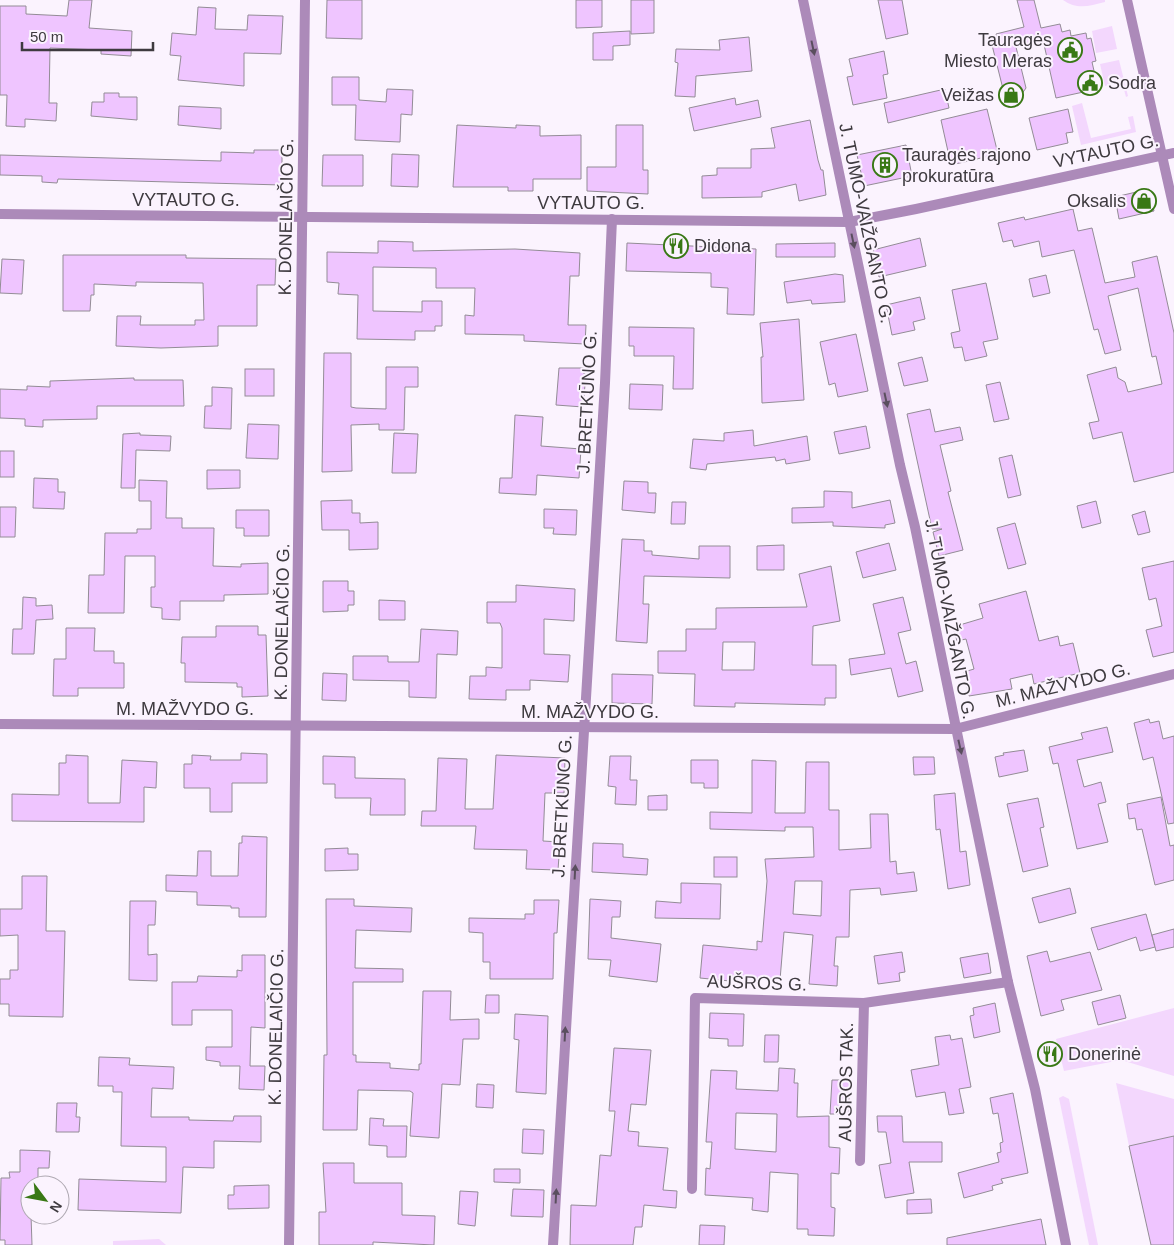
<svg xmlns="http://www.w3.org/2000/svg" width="1174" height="1245" font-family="Helvetica,sans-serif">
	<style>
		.green { fill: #f3d7fd }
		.building { fill: #efc5ff; stroke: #938c96; fill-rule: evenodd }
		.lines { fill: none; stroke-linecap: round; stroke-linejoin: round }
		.minor { stroke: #ac8ab9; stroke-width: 10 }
		.oneway { fill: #5a4e5e }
		.labels { text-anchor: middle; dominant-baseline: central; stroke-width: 4; stroke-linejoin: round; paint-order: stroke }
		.poi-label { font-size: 18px; fill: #3e3a3f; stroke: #fbf3fe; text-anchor: start }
		.street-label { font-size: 18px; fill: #3e3a3f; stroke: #fbf3fe }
	</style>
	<rect width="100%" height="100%" fill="#fbf3fe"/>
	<!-- green -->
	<g class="green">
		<path d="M 1063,0 L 1105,0 L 1105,2 C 1089,6 1077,10 1063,0 Z"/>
		<path d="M 1112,26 L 1117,49 L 1096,53 L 1092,31 Z"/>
		<path d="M 1119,60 L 1128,96 L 1126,97 L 1122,82 L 1105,86 L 1100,64 Z"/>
		<path d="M 1082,103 L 1091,138 L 1131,129 L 1128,117 L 1133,116 L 1136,132 L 1081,145 L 1072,106 Z"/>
		<path d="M 1174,1008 L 1174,1076 L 1121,1060 L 1064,1071 L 1056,1039 Z"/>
		<path d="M 1116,1083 L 1174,1099 L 1174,1136 L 1129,1146 Z"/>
		<path d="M 1063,1096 L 1069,1099 L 1098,1245 L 1089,1245 L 1060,1103 L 1059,1098 Z"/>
		<path d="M 159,1239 L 166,1245 L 113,1245 L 113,1241 Z"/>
	</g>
	<!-- building -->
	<g class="building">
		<path d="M 69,0 L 92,0 L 89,28 L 132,31 L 131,56 L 101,54 L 101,50 L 50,48 L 49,103 L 57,103 L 56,121 L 25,119 L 25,127 L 6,126 L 7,95 L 0,95 L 0,6 L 26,6 L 26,14 L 67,16 Z"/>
		<path d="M 327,0 L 362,0 L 362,39 L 326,38 Z"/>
		<path d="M 576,0 L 602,0 L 602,27 L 576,28 Z"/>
		<path d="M 631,0 L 654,0 L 654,33 L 631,34 Z"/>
		<path d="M 878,0 L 902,0 L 908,34 L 886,39 Z"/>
		<path d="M 1017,0 L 1034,0 L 1041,28 L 1060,24 L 1062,32 L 1070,30 L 1071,36 L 1086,33 L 1087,39 L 1091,38 L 1096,61 L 1092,62 L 1097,84 L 1087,86 L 1088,91 L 1056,98 L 1043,40 L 1016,47 L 1026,88 L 1019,98 L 1006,101 L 992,45 L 999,43 L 996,34 L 1024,27 Z"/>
		<path d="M 198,7 L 216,8 L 215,29 L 247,30 L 248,15 L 283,16 L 281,54 L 244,53 L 244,86 L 178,80 L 181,56 L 170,55 L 172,33 L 196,35 Z"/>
		<path d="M 630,31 L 630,45 L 613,46 L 613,60 L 593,60 L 593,33 Z"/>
		<path d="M 749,37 L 752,71 L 696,76 L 695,97 L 675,96 L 678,63 L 675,62 L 676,49 L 720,50 L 719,40 Z"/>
		<path d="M 884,51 L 888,74 L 883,75 L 887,98 L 853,105 L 847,77 L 853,76 L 849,59 Z"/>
		<path d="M 332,77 L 359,77 L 359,100 L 386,102 L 387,89 L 413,90 L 412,115 L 401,114 L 400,142 L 355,140 L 356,105 L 332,105 Z"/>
		<path d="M 945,89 L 949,108 L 888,123 L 884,103 Z"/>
		<path d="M 104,93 L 119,93 L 119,97 L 137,97 L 137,120 L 91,116 L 92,102 L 104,102 Z"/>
		<path d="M 735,98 L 736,105 L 758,100 L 761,117 L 694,131 L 689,108 Z"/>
		<path d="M 179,106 L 221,108 L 221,129 L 178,125 Z"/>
		<path d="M 987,109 L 998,154 L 951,165 L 941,120 Z"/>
		<path d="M 1068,109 L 1073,132 L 1066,133 L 1068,143 L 1037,150 L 1029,118 Z"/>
		<path d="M 810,120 L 818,160 L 821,170 L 823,170 L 826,195 L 799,201 L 796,184 L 762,192 L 762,197 L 702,198 L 702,176 L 717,175 L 717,168 L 751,168 L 751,149 L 775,148 L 771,128 Z"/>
		<path d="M 457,125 L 516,128 L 516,125 L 540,126 L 540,136 L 581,135 L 581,179 L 533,179 L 533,191 L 508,191 L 508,187 L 453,187 Z"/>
		<path d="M 616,125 L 643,125 L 643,170 L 648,170 L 648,194 L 587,191 L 587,167 L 616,167 Z"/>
		<path d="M 906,145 L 912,176 L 864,186 L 857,155 Z"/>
		<path d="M 254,150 L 282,150 L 282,185 L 58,179 L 57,183 L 42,182 L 42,176 L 0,175 L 0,155 L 221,161 L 221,152 L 254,153 Z"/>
		<path d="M 392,154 L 419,155 L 418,187 L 391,186 Z"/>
		<path d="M 323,155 L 363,155 L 363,186 L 322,186 Z"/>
		<path d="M 1149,189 L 1154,211 L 1119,219 L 1115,197 Z"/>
		<path d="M 1073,209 L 1078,231 L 1092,228 L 1105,283 L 1135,277 L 1132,262 L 1157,256 L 1174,333 L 1174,472 L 1134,482 L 1122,432 L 1093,439 L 1089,423 L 1099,421 L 1087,375 L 1116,367 L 1118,378 L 1125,382 L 1128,392 L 1162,384 L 1156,356 L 1152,357 L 1138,288 L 1108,296 L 1121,350 L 1105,354 L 1098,329 L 1094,330 L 1074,250 L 1042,257 L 1039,241 L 1014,247 L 1012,240 L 1003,242 L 998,223 L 1024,217 L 1025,220 Z"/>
		<path d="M 920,238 L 926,266 L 879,277 L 873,250 Z"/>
		<path d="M 378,241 L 413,242 L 413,251 L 515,249 L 580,253 L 579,276 L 570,276 L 568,325 L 586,325 L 585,344 L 524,341 L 524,335 L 465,334 L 465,315 L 474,316 L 475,288 L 436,288 L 436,268 L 373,267 L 373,311 L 422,312 L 422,301 L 442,301 L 442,326 L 435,326 L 435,331 L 415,331 L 415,340 L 357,339 L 358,295 L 338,294 L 339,283 L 327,282 L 327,252 L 378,253 Z"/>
		<path d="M 627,243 L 756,249 L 754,315 L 727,314 L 728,288 L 711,287 L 711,273 L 626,271 Z"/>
		<path d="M 835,243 L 835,257 L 776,257 L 776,244 Z"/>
		<path d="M 63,255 L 186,255 L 186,258 L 276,259 L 275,285 L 257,285 L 257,326 L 218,326 L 218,346 L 161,348 L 116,346 L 117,316 L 141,316 L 140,325 L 195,325 L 195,320 L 204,320 L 203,283 L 136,282 L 136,286 L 94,284 L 94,295 L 91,295 L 90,311 L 63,311 Z"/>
		<path d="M 2,259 L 24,260 L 22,294 L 0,293 Z"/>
		<path d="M 835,274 L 843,275 L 845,302 L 812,304 L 811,300 L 787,303 L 784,282 Z"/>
		<path d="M 1046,275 L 1050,293 L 1033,297 L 1029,279 Z"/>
		<path d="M 986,283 L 998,339 L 983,342 L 987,356 L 965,361 L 962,347 L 954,348 L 951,333 L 960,331 L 952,290 Z"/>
		<path d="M 920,297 L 925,319 L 913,322 L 915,330 L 892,335 L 886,305 Z"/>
		<path d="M 799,319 L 804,400 L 762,403 L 761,357 L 763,357 L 760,323 Z"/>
		<path d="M 629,327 L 694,328 L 693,389 L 673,389 L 674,356 L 634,356 L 634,346 L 629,346 Z"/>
		<path d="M 856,334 L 868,391 L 838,397 L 835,383 L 829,385 L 820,342 Z"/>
		<path d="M 324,353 L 351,353 L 351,407 L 356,408 L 386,409 L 386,367 L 418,367 L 418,387 L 405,387 L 404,430 L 379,430 L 379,424 L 351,425 L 352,471 L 322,472 Z"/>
		<path d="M 922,357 L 928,381 L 904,386 L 898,363 Z"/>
		<path d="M 559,368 L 584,368 L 584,374 L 586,374 L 583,407 L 556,405 Z"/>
		<rect x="245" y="369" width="29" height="27"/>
		<path d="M 134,378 L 134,380 L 183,380 L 184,406 L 97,406 L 97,419 L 43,420 L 43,427 L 25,426 L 25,419 L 0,418 L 0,389 L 27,390 L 27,386 L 50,387 L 50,381 Z"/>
		<path d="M 1000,382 L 1009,419 L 994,422 L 986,385 Z"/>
		<path d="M 630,384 L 663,385 L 662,410 L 629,409 Z"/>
		<path d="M 212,387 L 232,388 L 231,429 L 204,428 L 205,406 L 212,406 Z"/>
		<path d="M 930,409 L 935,432 L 960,427 L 963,440 L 940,445 L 951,491 L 948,492 L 963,550 L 939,556 L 933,532 L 942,529 L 932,529 L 907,414 Z"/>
		<path d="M 515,415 L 543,417 L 541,446 L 581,449 L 579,478 L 537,475 L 536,495 L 499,493 L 500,478 L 512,478 Z"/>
		<path d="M 248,424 L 279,425 L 278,459 L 246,458 Z"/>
		<path d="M 866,426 L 870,448 L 839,454 L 834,432 Z"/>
		<path d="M 753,430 L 754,446 L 807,436 L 810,460 L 786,464 L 785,459 L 776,461 L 775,457 L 707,464 L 706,470 L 690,468 L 693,439 L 724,441 L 724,433 Z"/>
		<path d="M 140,433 L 140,435 L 171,436 L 170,451 L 136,450 L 135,488 L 121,488 L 123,434 Z"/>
		<path d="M 394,433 L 418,434 L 416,473 L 392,473 Z"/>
		<rect x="0" y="451" width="14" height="26"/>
		<path d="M 1012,455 L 1021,495 L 1008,498 L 999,458 Z"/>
		<path d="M 207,470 L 240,470 L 240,488 L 207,489 Z"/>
		<path d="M 34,478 L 58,479 L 58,492 L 65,492 L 64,509 L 33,508 Z"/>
		<path d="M 139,480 L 167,481 L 166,518 L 182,518 L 182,528 L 214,528 L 213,566 L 241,567 L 241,564 L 268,563 L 268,594 L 224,595 L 224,601 L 180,601 L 180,620 L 162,619 L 162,608 L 151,607 L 151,587 L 155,587 L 155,556 L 125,556 L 124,613 L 88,613 L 89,575 L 104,575 L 105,533 L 137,533 L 137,529 L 151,529 L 151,501 L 139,501 Z"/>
		<path d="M 624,481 L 648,482 L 648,493 L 656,493 L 655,513 L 622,510 Z"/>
		<path d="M 824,491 L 852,492 L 852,508 L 890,500 L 895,523 L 885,525 L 885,528 L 833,526 L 833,522 L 792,523 L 792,508 L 824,507 Z"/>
		<path d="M 352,500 L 352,513 L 360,513 L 360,523 L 378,522 L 378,549 L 349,550 L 349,530 L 322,530 L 321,501 Z"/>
		<path d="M 1096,501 L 1101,523 L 1082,528 L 1077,506 Z"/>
		<path d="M 672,502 L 686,502 L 685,524 L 671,524 Z"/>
		<path d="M 0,507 L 16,507 L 15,537 L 0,537 Z"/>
		<path d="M 544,509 L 577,510 L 576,535 L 553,534 L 554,528 L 544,528 Z"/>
		<path d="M 236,510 L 269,510 L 269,536 L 244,536 L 244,528 L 236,528 Z"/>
		<path d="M 1145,511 L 1150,532 L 1138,535 L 1132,515 Z"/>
		<path d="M 1015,523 L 1026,564 L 1008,569 L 997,528 Z"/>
		<path d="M 622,539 L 644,540 L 644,551 L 652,551 L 652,555 L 699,559 L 699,546 L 730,546 L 730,578 L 644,576 L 643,604 L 649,604 L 647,643 L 616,641 Z"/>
		<path d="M 889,543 L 896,570 L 863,578 L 856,552 Z"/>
		<path d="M 784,545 L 784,570 L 757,570 L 757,546 Z"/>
		<path d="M 1174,561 L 1174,652 L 1153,657 L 1146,630 L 1162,626 L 1156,598 L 1149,600 L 1142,568 Z"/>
		<path d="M 831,566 L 840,621 L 813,626 L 812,665 L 836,665 L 836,698 L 825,698 L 825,705 L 735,703 L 735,707 L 694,706 L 695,674 L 658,673 L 658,651 L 686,651 L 686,629 L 716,629 L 716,608 L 807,607 L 799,574 ZM 723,642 L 755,642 L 754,670 L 722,670 Z"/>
		<path d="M 323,581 L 348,581 L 348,591 L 354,591 L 354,605 L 348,605 L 348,611 L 323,612 Z"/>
		<path d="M 516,585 L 575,589 L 574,621 L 544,619 L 544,654 L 570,655 L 568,682 L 530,680 L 530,690 L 506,690 L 506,700 L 469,699 L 470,676 L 486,676 L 486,667 L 502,668 L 502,628 L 500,623 L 487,623 L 487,602 L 516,602 Z"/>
		<path d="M 1026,591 L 1039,641 L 1058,636 L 1060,646 L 1073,643 L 1080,673 L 1034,684 L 1032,674 L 1010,679 L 1012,689 L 969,696 L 964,672 L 974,669 L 966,639 L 957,641 L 953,627 L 983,618 L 979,604 Z"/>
		<path d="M 23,597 L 36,598 L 36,606 L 52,605 L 53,619 L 36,620 L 34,654 L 12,654 L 13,629 L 22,629 Z"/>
		<path d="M 903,597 L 911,630 L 898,633 L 906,664 L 916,661 L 923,691 L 898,697 L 891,668 L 851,675 L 849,659 L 885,654 L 873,604 Z"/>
		<path d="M 379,600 L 405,601 L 405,620 L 379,620 Z"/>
		<path d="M 216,626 L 258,626 L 258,635 L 266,635 L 268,696 L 242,697 L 242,687 L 237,687 L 237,683 L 185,682 L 185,663 L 181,663 L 182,637 L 216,637 Z"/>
		<path d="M 66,628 L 95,628 L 94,651 L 114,651 L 114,663 L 124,663 L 124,688 L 78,688 L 78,696 L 53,696 L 54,659 L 66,659 Z"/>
		<path d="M 421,629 L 458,631 L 457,655 L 437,654 L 436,698 L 409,697 L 409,681 L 353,680 L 353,656 L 388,656 L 388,662 L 419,662 Z"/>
		<path d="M 323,673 L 347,674 L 346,701 L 322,700 Z"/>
		<path d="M 612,674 L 653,675 L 652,704 L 612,703 Z"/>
		<path d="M 1149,719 L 1150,723 L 1159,721 L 1163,739 L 1174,736 L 1174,823 L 1168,824 L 1153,757 L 1143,760 L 1134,723 Z"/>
		<path d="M 1107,727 L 1113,752 L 1077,760 L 1084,787 L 1101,782 L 1106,802 L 1098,804 L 1108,842 L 1077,849 L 1058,763 L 1053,764 L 1049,747 L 1083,739 L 1081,733 Z"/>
		<path d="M 1024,750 L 1028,771 L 999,777 L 995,757 L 1004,755 L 1003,753 Z"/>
		<path d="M 241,753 L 267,754 L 267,783 L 232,783 L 232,812 L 210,812 L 210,788 L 184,788 L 184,764 L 192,764 L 192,755 L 211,756 L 210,760 L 241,760 Z"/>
		<path d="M 66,755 L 88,756 L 88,803 L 120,803 L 122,760 L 157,762 L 156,788 L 144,787 L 144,822 L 12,821 L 12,794 L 59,795 L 59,763 L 66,763 Z"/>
		<path d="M 496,755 L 565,758 L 564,793 L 545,793 L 543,841 L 560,842 L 558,870 L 526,869 L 527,850 L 474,849 L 476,826 L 421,826 L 422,811 L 436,811 L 438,758 L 467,759 L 465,809 L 493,809 Z"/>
		<path d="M 323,756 L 355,757 L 355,778 L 405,779 L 405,815 L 370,815 L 371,798 L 335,798 L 335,784 L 323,784 Z"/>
		<path d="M 610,756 L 631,756 L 630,780 L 637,780 L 636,805 L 615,804 L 616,787 L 608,786 Z"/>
		<path d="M 913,757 L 934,757 L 935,774 L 914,775 Z"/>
		<path d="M 691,760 L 718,760 L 718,788 L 704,788 L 704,783 L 691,783 Z"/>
		<path d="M 752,760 L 776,761 L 775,813 L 805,813 L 806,762 L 829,762 L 829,810 L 839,810 L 839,850 L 871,848 L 870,814 L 888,814 L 890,862 L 896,861 L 897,874 L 914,872 L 917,891 L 881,895 L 880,888 L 850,890 L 849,937 L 836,937 L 834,966 L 838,966 L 837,986 L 809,984 L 813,935 L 784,932 L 780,980 L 730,976 L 730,981 L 700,978 L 703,945 L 757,950 L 757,941 L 762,942 L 767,881 L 765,859 L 814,857 L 813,827 L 785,827 L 785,831 L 710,829 L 710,812 L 752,813 ZM 795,881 L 822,881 L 821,916 L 793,914 Z"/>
		<path d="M 955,793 L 960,852 L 966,851 L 970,885 L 948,889 L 940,829 L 936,830 L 934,795 Z"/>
		<path d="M 667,795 L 667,810 L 648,810 L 648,796 Z"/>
		<path d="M 1161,797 L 1170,846 L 1174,845 L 1174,880 L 1155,885 L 1142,829 L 1137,830 L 1135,818 L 1129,819 L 1127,804 Z"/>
		<path d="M 1038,798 L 1044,827 L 1040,828 L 1048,866 L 1023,872 L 1007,804 Z"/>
		<path d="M 242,836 L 267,837 L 266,917 L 239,917 L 239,908 L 231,908 L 231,906 L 197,905 L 197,892 L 166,891 L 166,875 L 197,876 L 198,851 L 211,851 L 211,876 L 238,876 L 239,843 L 242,843 Z"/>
		<path d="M 593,843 L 623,844 L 623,857 L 648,859 L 647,875 L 592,872 Z"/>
		<path d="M 348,848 L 348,854 L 358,854 L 358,870 L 325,871 L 325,849 Z"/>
		<rect x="714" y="857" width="23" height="20"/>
		<path d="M 22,876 L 47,876 L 46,931 L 65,931 L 63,1017 L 9,1016 L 9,1004 L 0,1004 L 0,979 L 10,979 L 10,970 L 18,970 L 18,935 L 0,936 L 0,909 L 22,909 Z"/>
		<path d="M 681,883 L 721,884 L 720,919 L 655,918 L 656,901 L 681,903 Z"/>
		<path d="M 1070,888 L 1076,913 L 1039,923 L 1032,898 Z"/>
		<path d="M 326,899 L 354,899 L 354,906 L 412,908 L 411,932 L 356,930 L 355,968 L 403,969 L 403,982 L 353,982 L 353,1055 L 356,1055 L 356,1062 L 390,1063 L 390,1068 L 419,1070 L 419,1064 L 421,1064 L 423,991 L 451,991 L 450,1020 L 479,1019 L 479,1039 L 463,1039 L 460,1085 L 442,1084 L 439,1138 L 410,1136 L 413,1093 L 410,1091 L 358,1090 L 357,1130 L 323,1130 L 324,1055 L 327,1055 Z"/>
		<path d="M 590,899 L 621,901 L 620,917 L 612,917 L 611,938 L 661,944 L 657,982 L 609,976 L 611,960 L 588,959 Z"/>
		<path d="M 534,900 L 559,900 L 557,933 L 554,933 L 553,979 L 490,979 L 490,962 L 483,962 L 483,933 L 469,932 L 469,918 L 525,919 L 525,914 L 534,914 Z"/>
		<path d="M 130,901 L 156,901 L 155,925 L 148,925 L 148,955 L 157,954 L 157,981 L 129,980 Z"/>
		<path d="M 1146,914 L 1155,947 L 1140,951 L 1136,937 L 1098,950 L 1091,928 Z"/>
		<path d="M 1174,929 L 1174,947 L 1156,951 L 1152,935 Z"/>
		<path d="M 1047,951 L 1050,962 L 1090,952 L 1102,990 L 1061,1000 L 1064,1010 L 1041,1016 L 1027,956 Z"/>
		<path d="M 902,952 L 905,972 L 899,973 L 900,981 L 878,984 L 874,956 Z"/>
		<path d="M 988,953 L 991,973 L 964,978 L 960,958 Z"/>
		<path d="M 242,955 L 265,955 L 265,1028 L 251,1027 L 250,1066 L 265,1066 L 264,1090 L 239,1089 L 240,1066 L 220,1066 L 220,1062 L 206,1060 L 206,1047 L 232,1047 L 232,1010 L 192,1010 L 192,1025 L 172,1025 L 172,982 L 197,982 L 198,976 L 237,977 L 237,970 L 242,971 Z"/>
		<path d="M 486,995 L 499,995 L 499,1013 L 485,1013 Z"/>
		<path d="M 1120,995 L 1126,1018 L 1098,1025 L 1092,1002 Z"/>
		<path d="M 995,1003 L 1000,1032 L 974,1038 L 970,1016 L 974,1015 L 973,1008 Z"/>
		<path d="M 710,1013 L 744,1014 L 743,1046 L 728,1046 L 728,1039 L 709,1038 Z"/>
		<path d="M 515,1014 L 548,1016 L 546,1094 L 516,1092 L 519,1040 L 514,1039 Z"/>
		<path d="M 765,1035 L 779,1035 L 778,1062 L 764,1062 Z"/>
		<path d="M 950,1035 L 951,1040 L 962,1038 L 971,1087 L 959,1089 L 964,1113 L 949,1115 L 945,1092 L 916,1097 L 911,1070 L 939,1065 L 935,1037 Z"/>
		<path d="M 614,1048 L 651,1050 L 646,1105 L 631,1104 L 628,1131 L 639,1132 L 638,1146 L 668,1148 L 663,1190 L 677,1191 L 676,1208 L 644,1205 L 642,1227 L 635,1227 L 633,1245 L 570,1245 L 571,1205 L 596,1206 L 600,1155 L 611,1156 L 615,1111 L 609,1111 Z"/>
		<path d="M 99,1057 L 130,1058 L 129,1065 L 174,1067 L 173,1089 L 152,1088 L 151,1117 L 189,1117 L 189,1120 L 233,1121 L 234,1116 L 261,1116 L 261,1142 L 214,1141 L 214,1168 L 183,1167 L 181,1213 L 78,1210 L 79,1179 L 166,1182 L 166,1147 L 121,1146 L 122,1092 L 113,1092 L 113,1086 L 98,1086 Z"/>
		<path d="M 779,1068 L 795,1069 L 794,1083 L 798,1083 L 797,1117 L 829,1116 L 829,1147 L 840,1148 L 839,1174 L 831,1173 L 831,1207 L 835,1208 L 834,1236 L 808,1235 L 808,1229 L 797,1229 L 798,1174 L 770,1172 L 768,1212 L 752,1210 L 753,1198 L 705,1195 L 706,1168 L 710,1169 L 712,1142 L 706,1142 L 711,1070 L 737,1071 L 736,1089 L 778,1091 ZM 736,1113 L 777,1114 L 776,1152 L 735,1149 Z"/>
		<path d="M 832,1080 L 850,1080 L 848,1114 L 830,1114 Z"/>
		<path d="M 477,1084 L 494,1085 L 493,1108 L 476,1107 Z"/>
		<path d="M 1013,1093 L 1028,1173 L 1001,1179 L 1003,1183 L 992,1186 L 993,1190 L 964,1198 L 958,1173 L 999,1162 L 997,1153 L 1001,1152 L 1000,1143 L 1003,1142 L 998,1113 L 993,1114 L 990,1098 Z"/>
		<path d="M 57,1103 L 77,1103 L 76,1117 L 80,1117 L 79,1132 L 56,1132 Z"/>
		<path d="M 877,1116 L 902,1116 L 903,1142 L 942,1142 L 942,1162 L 909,1162 L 914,1193 L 885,1198 L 879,1165 L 891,1163 L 886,1132 L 878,1132 Z"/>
		<path d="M 370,1118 L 384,1119 L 383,1126 L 407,1126 L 406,1157 L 387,1157 L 387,1146 L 369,1145 Z"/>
		<path d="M 523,1129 L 544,1130 L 543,1154 L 522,1153 Z"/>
		<path d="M 1174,1136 L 1174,1245 L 1151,1245 L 1129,1146 Z"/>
		<path d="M 20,1150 L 50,1151 L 49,1168 L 38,1168 L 38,1185 L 30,1185 L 32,1245 L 5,1245 L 5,1240 L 0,1240 L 1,1178 L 10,1178 L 9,1172 L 20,1172 Z"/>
		<path d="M 323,1163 L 354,1163 L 354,1183 L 402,1183 L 402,1215 L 435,1216 L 434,1245 L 373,1242 L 373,1245 L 319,1245 L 319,1212 L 326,1212 Z"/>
		<path d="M 494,1169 L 520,1169 L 520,1183 L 494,1182 Z"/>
		<path d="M 269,1185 L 269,1208 L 228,1209 L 228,1195 L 234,1195 L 234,1186 Z"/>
		<path d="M 513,1189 L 544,1190 L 543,1217 L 511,1216 Z"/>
		<path d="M 460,1191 L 478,1192 L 475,1226 L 458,1224 Z"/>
		<path d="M 931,1199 L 932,1213 L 907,1214 L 907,1200 Z"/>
		<path d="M 1041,1219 L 1046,1245 L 947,1245 L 947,1238 Z"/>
		<path d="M 700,1225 L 725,1226 L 724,1245 L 699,1245 Z"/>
	</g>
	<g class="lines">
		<!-- minor -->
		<g class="minor">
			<path d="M 803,0 L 900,465 L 915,527 L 1008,982 L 1035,1089 L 1066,1245"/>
			<path d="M 1127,0 L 1174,209"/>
			<path d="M 0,214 L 849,222 L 916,209 L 1174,153"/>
			<path d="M 0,724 L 955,729 L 1174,674"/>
			<path d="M 860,1161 L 864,1003"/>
			<path d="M 692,1189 L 695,998 L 864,1003 L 1008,982"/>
			<path d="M 289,1245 L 305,0"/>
			<path d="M 553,1245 L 605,383 L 612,219"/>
		</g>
	</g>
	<!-- one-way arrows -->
	<defs><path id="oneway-solid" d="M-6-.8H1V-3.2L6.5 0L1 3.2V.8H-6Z" transform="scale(1.25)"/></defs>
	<g class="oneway">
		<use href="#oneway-solid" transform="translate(813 48) rotate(78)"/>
		<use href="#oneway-solid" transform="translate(853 241) rotate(78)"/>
		<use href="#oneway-solid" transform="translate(886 400) rotate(78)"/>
		<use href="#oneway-solid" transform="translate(960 747) rotate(77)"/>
		<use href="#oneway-solid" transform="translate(575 872) rotate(-87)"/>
		<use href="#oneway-solid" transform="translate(565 1034) rotate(-87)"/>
		<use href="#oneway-solid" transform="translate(556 1196) rotate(-87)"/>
	</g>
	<!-- icons -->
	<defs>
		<symbol id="civic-ring" viewBox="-11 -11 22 22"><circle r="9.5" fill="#fbf3fe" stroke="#397815" stroke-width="1.5"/><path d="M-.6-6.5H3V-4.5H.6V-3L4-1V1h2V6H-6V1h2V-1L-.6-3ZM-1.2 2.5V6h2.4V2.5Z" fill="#397815"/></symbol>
		<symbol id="shop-ring" viewBox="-11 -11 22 22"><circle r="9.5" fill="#fbf3fe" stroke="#397815" stroke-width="1.5"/><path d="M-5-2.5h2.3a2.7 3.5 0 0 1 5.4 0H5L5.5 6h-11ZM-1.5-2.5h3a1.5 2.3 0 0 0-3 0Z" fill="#397815"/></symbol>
		<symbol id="building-ring" viewBox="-11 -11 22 22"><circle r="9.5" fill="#fbf3fe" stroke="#397815" stroke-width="1.5"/><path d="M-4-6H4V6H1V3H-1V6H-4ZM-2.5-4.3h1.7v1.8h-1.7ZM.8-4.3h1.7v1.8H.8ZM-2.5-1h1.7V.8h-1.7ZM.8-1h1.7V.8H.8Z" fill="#397815"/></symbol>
		<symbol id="restaurant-ring" viewBox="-11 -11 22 22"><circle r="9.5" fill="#fbf3fe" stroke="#397815" stroke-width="1.5"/><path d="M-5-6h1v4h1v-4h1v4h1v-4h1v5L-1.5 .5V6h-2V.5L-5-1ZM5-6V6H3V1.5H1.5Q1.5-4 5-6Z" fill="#397815"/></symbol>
	</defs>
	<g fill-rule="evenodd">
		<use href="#civic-ring" x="1056" y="36" width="28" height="28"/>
		<use href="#civic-ring" x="1076" y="69" width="28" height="28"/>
		<use href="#shop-ring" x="997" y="81" width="28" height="28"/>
		<use href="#building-ring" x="871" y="151" width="28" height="28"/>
		<use href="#shop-ring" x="1130" y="187" width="28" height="28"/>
		<use href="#restaurant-ring" x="662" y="232" width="28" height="28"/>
		<use href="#restaurant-ring" x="1036" y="1040" width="28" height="28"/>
	</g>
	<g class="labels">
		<!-- poi labels -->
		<g class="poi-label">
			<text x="1052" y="40" text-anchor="end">Tauragės<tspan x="1052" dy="21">Miesto Meras</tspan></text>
			<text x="1108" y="83">Sodra</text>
			<text x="994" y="95" text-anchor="end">Veižas</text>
			<text x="902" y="155">Tauragės rajono<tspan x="902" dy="21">prokuratūra</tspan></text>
			<text x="1126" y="201" text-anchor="end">Oksalis</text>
			<text x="694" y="246">Didona</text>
			<text x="1068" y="1054">Donerinė</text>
		</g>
		<!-- street labels -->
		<g class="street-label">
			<text transform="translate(1106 151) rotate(-12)">VYTAUTO G.</text>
			<text x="186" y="200">VYTAUTO G.</text>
			<text x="591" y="203">VYTAUTO G.</text>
			<text transform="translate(286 217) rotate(-89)">K. DONELAIČIO G.</text>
			<text transform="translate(866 223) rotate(78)">J. TUMO-VAIŽGANTO G.</text>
			<text transform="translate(587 402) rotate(-87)">J. BRETKŪNO G.</text>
			<text transform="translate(950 619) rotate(79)">J. TUMO-VAIŽGANTO G.</text>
			<text transform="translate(282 622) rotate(-89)">K. DONELAIČIO G.</text>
			<text transform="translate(1063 685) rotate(-14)">M. MAŽVYDO G.</text>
			<text x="185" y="709">M. MAŽVYDO G.</text>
			<text x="590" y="712">M. MAŽVYDO G.</text>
			<text transform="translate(562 806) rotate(-87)">J. BRETKŪNO G.</text>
			<text transform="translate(757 983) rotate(2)">AUŠROS G.</text>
			<text transform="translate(276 1027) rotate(-89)">K. DONELAIČIO G.</text>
			<text transform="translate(846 1082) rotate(-89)">AUŠROS TAK.</text>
		</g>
	</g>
	<!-- north arrow -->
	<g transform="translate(45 1200) rotate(122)"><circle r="24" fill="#fbf3fe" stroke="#afa9b2"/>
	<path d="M0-4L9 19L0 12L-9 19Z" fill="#397815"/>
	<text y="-8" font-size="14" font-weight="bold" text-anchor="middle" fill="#3e3a3f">N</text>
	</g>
	<!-- scale -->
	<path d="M22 42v8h131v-8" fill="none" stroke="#3e3a3f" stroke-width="2.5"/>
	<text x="30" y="42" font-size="15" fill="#3e3a3f" stroke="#fbf3fe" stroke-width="4" paint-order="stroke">50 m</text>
</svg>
